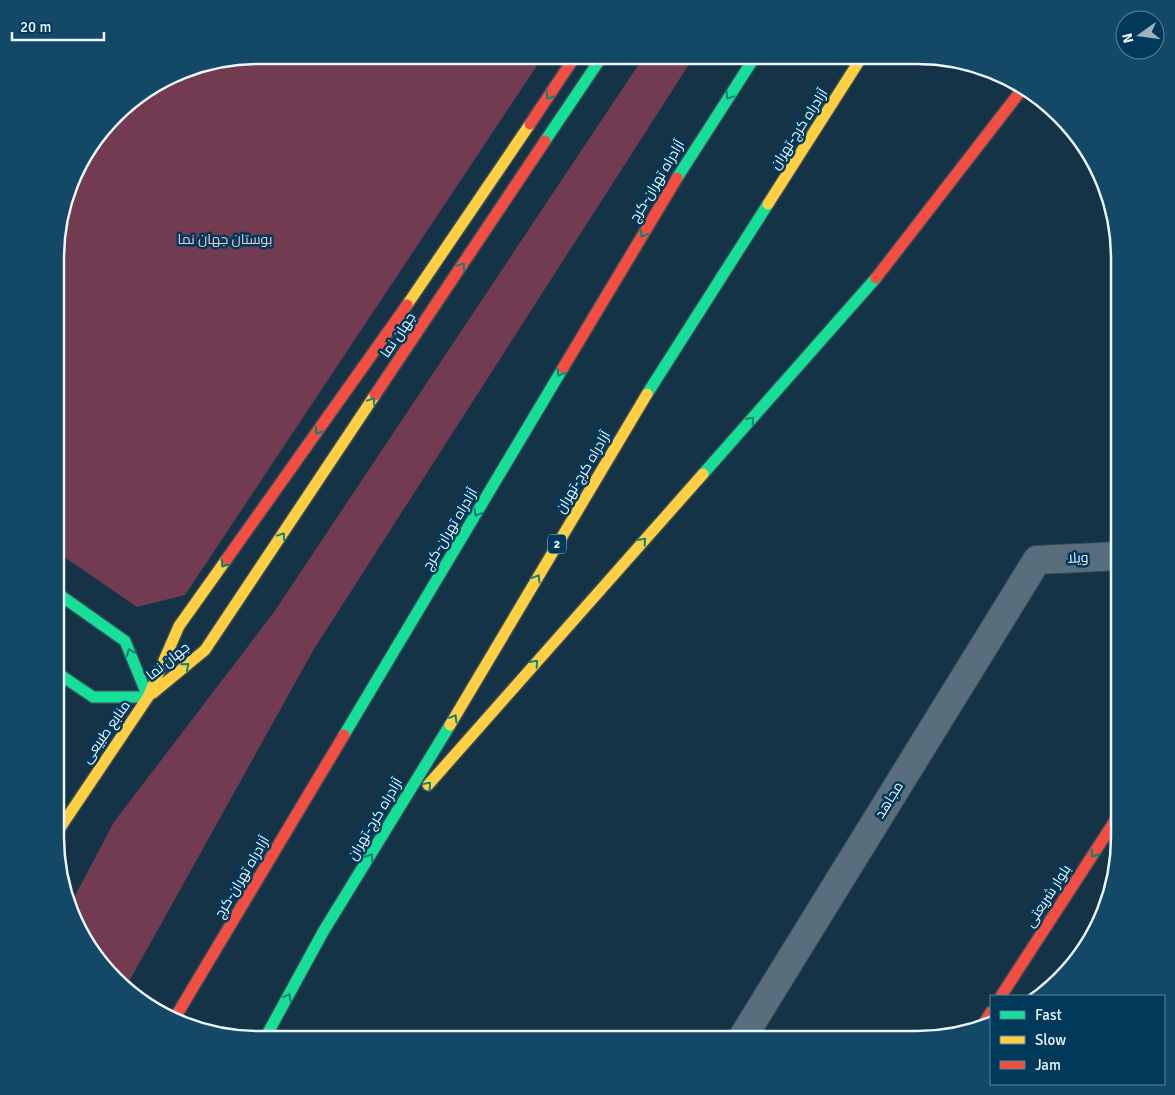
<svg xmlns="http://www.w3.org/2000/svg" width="1175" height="1095" font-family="Signika,Cairo,sans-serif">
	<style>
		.green { fill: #723b51 }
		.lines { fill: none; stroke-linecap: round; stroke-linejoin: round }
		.street-casing { stroke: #3a4b57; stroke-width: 30 }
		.fast-casing { stroke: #3a4b57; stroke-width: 14 }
		.slow-casing { stroke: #3a4b57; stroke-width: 14 }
		.jam-casing { stroke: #3a4b57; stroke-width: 14 }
		.street { stroke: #596e7d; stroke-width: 28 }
		.fast { stroke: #16e098; stroke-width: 11 }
		.slow { stroke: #ffcf43; stroke-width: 11 }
		.jam { stroke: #f24e42; stroke-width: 11 }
		.oneway { stroke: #0a8476 }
		.labels { text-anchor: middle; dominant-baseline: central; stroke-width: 5; stroke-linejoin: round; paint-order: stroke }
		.shield { fill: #00395a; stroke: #a4bdcd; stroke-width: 1 }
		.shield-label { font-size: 12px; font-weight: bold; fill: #ebf6fe }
		.street-label { font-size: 14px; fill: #ebf6fe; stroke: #00395a }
		.park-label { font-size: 14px; fill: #f3c3cf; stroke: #00395a }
		.rim { fill: none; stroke: #ebf6fe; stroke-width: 2.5 }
	</style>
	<rect width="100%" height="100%" fill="#143346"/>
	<!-- green -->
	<g class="green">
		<path d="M 257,55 L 544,55 L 185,595 L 137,607 L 57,552 L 59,218 L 82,156 L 124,105 L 192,66 Z"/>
		<path d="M 645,55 L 695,55 L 314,649 L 126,987 L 105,971 L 70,915 L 69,907 L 114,822 L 274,612 Z"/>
	</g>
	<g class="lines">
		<defs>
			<path id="street" d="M 741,1040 L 1037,560 L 1120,556"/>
			<g id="fast">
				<path d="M 545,141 L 603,55"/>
				<path d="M 677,178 L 756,55"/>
				<path d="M 647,394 L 768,204"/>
				<path d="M 703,474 L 876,278"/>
				<path d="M 57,593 L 125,641 L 148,697"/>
				<path d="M 56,672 L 93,697 L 148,697"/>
				<path d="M 344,735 L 563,368"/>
				<path d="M 264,1040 L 323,932 L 450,725"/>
			</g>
			<g id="slow">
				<path d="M 768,204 L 863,55"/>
				<path d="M 407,305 L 530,124"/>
				<path d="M 153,693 L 205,650 L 375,395"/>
				<path d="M 450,725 L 647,394"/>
				<path d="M 428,785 L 703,474"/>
				<path d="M 56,834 L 148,697 L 179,626 L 226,560"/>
			</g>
			<g id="jam">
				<path d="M 530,124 L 576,55"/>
				<path d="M 876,278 L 1023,88"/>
				<path d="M 563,368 L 677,178"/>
				<path d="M 375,395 L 545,141"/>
				<path d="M 226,560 L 407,305"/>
				<path d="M 1001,996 L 1120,813"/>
				<path d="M 173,1021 L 344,735"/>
				<path d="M 981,1028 L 991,1012"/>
			</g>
		</defs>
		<!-- street casing -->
		<use href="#street" class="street-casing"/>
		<!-- fast casing -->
		<use href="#fast" class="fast-casing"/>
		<!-- slow casing -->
		<use href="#slow" class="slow-casing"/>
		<!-- jam casing -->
		<use href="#jam" class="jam-casing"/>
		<!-- street -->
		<use href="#street" class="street"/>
		<!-- fast -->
		<use href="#fast" class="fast"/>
		<!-- slow -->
		<use href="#slow" class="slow"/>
		<!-- jam -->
		<use href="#jam" class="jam"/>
	</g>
	<!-- one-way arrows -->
	<defs><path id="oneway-chevron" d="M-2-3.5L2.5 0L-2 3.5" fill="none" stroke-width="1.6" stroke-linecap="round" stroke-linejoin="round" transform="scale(1.25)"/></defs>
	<g class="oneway">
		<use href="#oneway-chevron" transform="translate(549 96) rotate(124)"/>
		<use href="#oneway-chevron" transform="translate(729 96) rotate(124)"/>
		<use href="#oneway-chevron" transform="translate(643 234) rotate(121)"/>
		<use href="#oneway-chevron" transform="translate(462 266) rotate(-56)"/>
		<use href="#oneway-chevron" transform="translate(560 373) rotate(121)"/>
		<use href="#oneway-chevron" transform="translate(372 401) rotate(-56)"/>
		<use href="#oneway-chevron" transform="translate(751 420) rotate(-49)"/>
		<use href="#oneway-chevron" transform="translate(318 431) rotate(125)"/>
		<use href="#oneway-chevron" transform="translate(477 513) rotate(121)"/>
		<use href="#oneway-chevron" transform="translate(282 536) rotate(-56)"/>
		<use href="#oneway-chevron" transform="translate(643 541) rotate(-49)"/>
		<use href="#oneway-chevron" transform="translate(224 564) rotate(125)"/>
		<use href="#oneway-chevron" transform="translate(537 578) rotate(-59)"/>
		<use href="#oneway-chevron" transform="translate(130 652) rotate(-112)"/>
		<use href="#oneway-chevron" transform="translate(535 663) rotate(-49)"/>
		<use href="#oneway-chevron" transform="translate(186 666) rotate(-39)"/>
		<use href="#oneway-chevron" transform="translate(454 718) rotate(-59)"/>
		<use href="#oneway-chevron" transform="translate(428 785) rotate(-49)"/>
		<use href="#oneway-chevron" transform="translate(1094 854) rotate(123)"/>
		<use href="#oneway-chevron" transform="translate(370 857) rotate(-58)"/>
		<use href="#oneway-chevron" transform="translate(288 997) rotate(-61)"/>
	</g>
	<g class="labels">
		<!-- shield labels -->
		<rect class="shield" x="548" y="534.5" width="18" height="19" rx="4"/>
		<g class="shield-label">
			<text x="557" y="544">2</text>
		</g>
		<!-- street labels -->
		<g class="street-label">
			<text transform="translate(799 129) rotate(-57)">آزادراه کرج-تهران</text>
			<text transform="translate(657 181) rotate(-59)">آزادراه تهران-کرج</text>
			<text transform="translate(398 335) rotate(-56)">جهان نما</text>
			<text transform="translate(583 472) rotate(-59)">آزادراه کرج-تهران</text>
			<text transform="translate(450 529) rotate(-59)">آزادراه تهران-کرج</text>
			<text transform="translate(1078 558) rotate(-3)">ویلا</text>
			<text transform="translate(168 661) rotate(-39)">جهان نما</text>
			<text transform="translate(106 732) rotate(-55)">منابع طبیعی</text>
			<text transform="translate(889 800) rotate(-58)">مجاهد</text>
			<text transform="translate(375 819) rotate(-59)">آزادراه کرج-تهران</text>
			<text transform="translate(242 877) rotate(-59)">آزادراه تهران-کرج</text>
			<text transform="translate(1048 896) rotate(-57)">بلوار شریعتی</text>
		</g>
		<!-- park labels -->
		<g class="park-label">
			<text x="225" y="239">بوستان جهان نما</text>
		</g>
	</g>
	<!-- crop -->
	<path d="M0 0H1175V1095H0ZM258 64H917A194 194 0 0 1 1111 258V837A194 194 0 0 1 917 1031H258A194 194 0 0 1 64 837V258A194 194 0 0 1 258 64Z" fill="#134867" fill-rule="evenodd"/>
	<path class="rim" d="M258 64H917A194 194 0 0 1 1111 258V837A194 194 0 0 1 917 1031H258A194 194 0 0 1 64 837V258A194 194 0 0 1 258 64Z"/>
	<!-- legend -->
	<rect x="990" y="995" width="175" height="90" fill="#00395a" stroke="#5e859c"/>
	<rect x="1000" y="1011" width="25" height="8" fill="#16e098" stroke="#5e859c"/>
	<text x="1035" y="1020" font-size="15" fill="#ebf6fe">Fast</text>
	<rect x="1000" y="1036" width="25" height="8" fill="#ffcf43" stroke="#5e859c"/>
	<text x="1035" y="1045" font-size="15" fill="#ebf6fe">Slow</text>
	<rect x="1000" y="1061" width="25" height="8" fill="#f24e42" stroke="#5e859c"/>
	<text x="1035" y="1070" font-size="15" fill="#ebf6fe">Jam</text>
	<!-- north arrow -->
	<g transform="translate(1140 35) rotate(256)"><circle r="24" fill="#00395a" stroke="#5e859c"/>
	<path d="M0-4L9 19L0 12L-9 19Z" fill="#a0b2be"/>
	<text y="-8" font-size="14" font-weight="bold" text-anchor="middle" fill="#ebf6fe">N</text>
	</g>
	<!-- scale -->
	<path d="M12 32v8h92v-8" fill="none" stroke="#ebf6fe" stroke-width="2.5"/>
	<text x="20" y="32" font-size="15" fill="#ebf6fe" stroke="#00395a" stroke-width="4" paint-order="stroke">20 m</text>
</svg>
